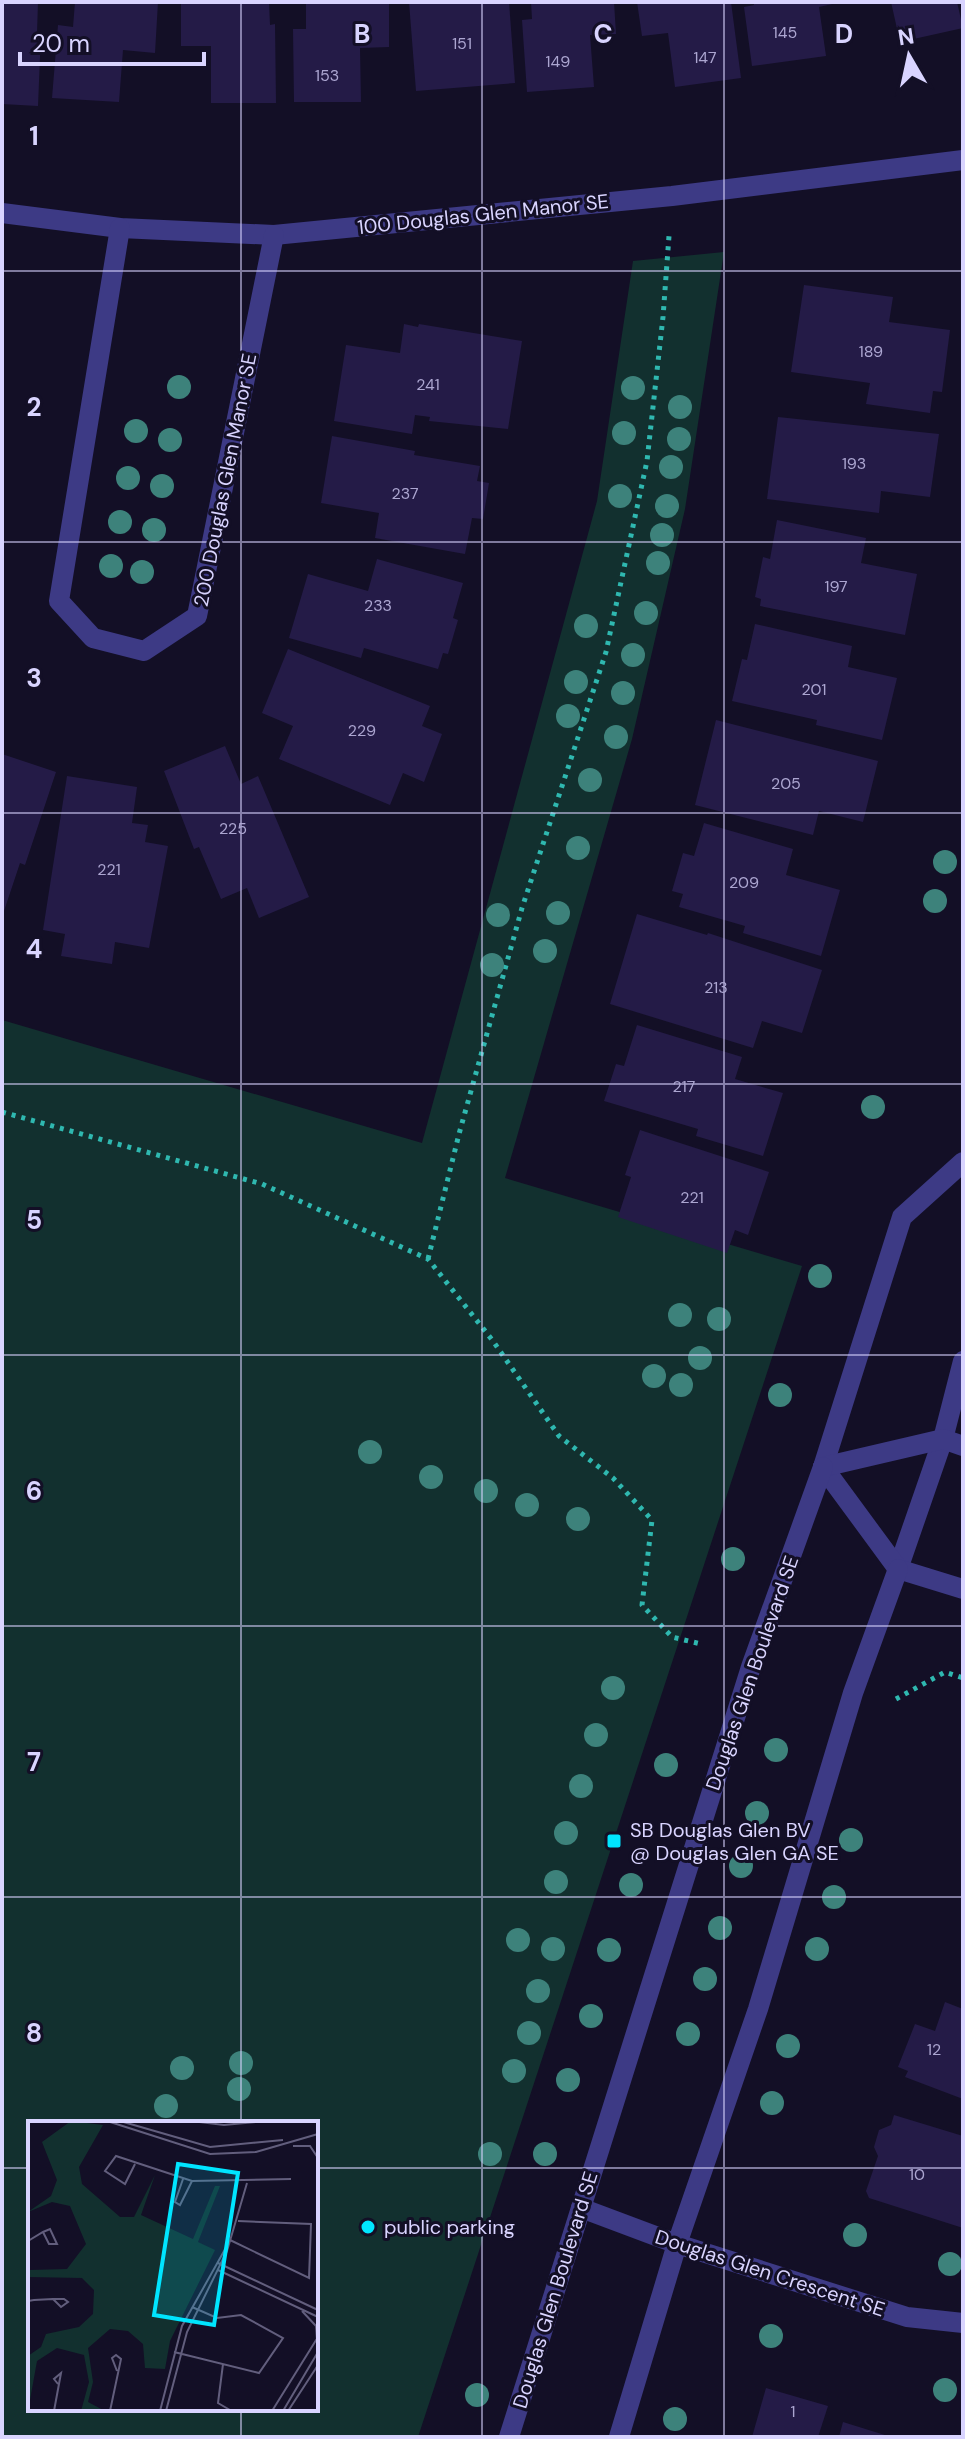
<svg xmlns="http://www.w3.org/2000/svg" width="965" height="2439" font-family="'DM Sans',sans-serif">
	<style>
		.park { fill: #12302f; fill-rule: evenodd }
		.building { fill: #241b47 }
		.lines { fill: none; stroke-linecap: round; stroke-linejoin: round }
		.path { stroke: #2fb8b0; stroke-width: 5; stroke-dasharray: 4 6; stroke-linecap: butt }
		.minor { stroke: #3d3a85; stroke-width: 20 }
		.tertiary { stroke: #3d3a85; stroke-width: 20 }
		.tree { fill: #3d827b }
		.grid { fill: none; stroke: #d9d4ff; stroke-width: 2; stroke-opacity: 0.55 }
		.poi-dot { fill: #00e5ff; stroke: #130f26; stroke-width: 3 }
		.labels { text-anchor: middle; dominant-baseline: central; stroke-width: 6; stroke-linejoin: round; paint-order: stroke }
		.number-label { font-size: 16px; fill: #aca6d1 }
		.street-label { font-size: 20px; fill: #d9d4ff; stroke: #130f26 }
		.poi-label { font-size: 20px; fill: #d9d4ff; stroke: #130f26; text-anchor: start }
		.inset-road { fill: none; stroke: #625e7d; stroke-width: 2 }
		.view { fill: #00e5ff; fill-opacity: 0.15; stroke: #00e5ff; stroke-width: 4 }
		.inset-edge { fill: none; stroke: #d9d4ff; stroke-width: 4 }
		.grid-label { font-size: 26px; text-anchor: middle; font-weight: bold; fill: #d9d4ff; stroke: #130f26; stroke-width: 6; stroke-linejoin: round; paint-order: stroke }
	</style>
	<rect width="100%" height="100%" fill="#130f26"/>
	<!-- park -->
	<path class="park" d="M 724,252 L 685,509 L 632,739 L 505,1178 L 802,1266 L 418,2437 L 2,2437 L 2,1020 L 422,1143 L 597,501 L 633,261 ZM 30,2123 L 316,2123 L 316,2409 L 30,2409 Z"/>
	<!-- building -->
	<g class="building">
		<path d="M 2,2 L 38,2 L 37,33 L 41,33 L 38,106 L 2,104 Z"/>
		<path d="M 75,2 L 158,2 L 155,53 L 123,50 L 119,102 L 52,98 L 58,25 L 73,27 Z"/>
		<path d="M 181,2 L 269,2 L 270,25 L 275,24 L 276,103 L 211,103 L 211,46 L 181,46 Z"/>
		<path d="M 306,2 L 389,2 L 389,47 L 360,48 L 361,102 L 294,102 L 293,29 L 306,29 Z"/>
		<path d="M 409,2 L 509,2 L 515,83 L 416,91 Z"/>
		<path d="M 531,2 L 614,2 L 616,34 L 590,35 L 594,87 L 527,92 L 522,20 L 532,19 Z"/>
		<path d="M 637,2 L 731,2 L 741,78 L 675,87 L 668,33 L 642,36 Z"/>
		<path d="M 754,2 L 841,2 L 819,7 L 826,56 L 752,66 L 744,7 L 754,5 Z"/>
		<path d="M 891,2 L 957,2 L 963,28 L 900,42 Z"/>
		<path d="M 804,285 L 893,297 L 889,322 L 950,330 L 942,392 L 933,391 L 930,413 L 866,404 L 870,383 L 791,372 Z"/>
		<path d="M 404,324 L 418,327 L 419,324 L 522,341 L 508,429 L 429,421 L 430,417 L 415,415 L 412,434 L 334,421 L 346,345 L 400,353 Z"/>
		<path d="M 778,417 L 939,434 L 930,497 L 881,491 L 879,513 L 767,499 Z"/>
		<path d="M 332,436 L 415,451 L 414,455 L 480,466 L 477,481 L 489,483 L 483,519 L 472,518 L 465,554 L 375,538 L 379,513 L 321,503 Z"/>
		<path d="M 777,520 L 866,538 L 861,563 L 917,574 L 905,635 L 760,606 L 761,599 L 755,597 L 763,557 L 770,559 Z"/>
		<path d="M 377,559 L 463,583 L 453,618 L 458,620 L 448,654 L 443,653 L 438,669 L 364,648 L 361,658 L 289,638 L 308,574 L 368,591 Z"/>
		<path d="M 755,624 L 852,646 L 848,667 L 897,678 L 882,740 L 816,725 L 817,720 L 732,701 L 742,659 L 747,660 Z"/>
		<path d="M 288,649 L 430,706 L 422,726 L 442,734 L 424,782 L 403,773 L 390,805 L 279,759 L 293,726 L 262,713 Z"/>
		<path d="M 716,720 L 878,761 L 863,822 L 819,811 L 813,835 L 695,805 Z"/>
		<path d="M 225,746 L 241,784 L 258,776 L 309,897 L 259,918 L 247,888 L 221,899 L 199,847 L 194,849 L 164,771 Z"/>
		<path d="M 2,754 L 56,772 L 25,865 L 20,863 L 3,914 Z"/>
		<path d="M 67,776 L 137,787 L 132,823 L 148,825 L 145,842 L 168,846 L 149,948 L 115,942 L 112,964 L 61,956 L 65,934 L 43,930 Z"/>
		<path d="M 704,823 L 793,849 L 786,875 L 840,890 L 821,956 L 743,933 L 745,926 L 679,907 L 683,894 L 672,891 L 683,853 L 694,856 Z"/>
		<path d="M 637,914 L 707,935 L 708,933 L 822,970 L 802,1033 L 762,1021 L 753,1048 L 610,1004 Z"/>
		<path d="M 637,1025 L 742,1057 L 735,1079 L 783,1093 L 763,1156 L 696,1136 L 698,1129 L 604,1101 L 616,1064 L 624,1066 Z"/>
		<path d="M 640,1130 L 769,1172 L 748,1235 L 735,1230 L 727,1253 L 618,1217 L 631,1177 L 625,1175 Z"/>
		<path d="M 945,2002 L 963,2009 L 963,2099 L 905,2077 L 908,2071 L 898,2067 L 915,2024 L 935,2031 Z"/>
		<path d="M 894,2115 L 963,2136 L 963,2228 L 869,2198 L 866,2191 L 878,2156 L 874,2147 L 879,2130 L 891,2125 Z"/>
		<path d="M 766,2388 L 828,2406 L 818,2437 L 752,2437 Z"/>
		<path d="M 843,2422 L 888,2436 L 888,2437 L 839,2437 Z"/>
	</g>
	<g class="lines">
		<!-- path -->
		<g class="path">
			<path d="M 2,1112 L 262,1184 L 428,1259 L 493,1341 L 559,1436 L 613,1478 L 652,1520 L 642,1605 L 672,1637 L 701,1644"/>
			<path d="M 428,1259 L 459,1134 L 522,908 L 606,652 L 647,461 L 663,317 L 669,236"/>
			<path d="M 896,1699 L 945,1672 L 963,1678"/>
		</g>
		<!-- minor -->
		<g class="minor">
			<path d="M 2,213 L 120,228 L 274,235 L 672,196 L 963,160"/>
			<path d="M 120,228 L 59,601 L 93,638 L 144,651 L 197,616 L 274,235"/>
			<path d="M 823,1467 L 902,1217 L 963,1162"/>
			<path d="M 898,1569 L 943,1439 L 963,1361"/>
			<path d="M 581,2208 L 677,2244 L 907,2317 L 963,2323"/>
		</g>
		<!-- tertiary -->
		<g class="tertiary">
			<path d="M 823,1467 L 898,1569 L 963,1589"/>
			<path d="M 823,1467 L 943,1439 L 963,1446"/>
			<path d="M 509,2437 L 751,1667 L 823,1467"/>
			<path d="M 619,2437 L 677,2244 L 758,2009 L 853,1693 L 898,1569"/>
		</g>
	</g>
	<!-- trees -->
	<g class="tree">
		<circle cx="179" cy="387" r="12"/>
		<circle cx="633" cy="388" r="12"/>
		<circle cx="680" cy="407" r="12"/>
		<circle cx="136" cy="431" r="12"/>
		<circle cx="624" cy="433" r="12"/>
		<circle cx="679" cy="439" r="12"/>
		<circle cx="170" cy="440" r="12"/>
		<circle cx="671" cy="467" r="12"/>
		<circle cx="128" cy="478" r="12"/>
		<circle cx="162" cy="486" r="12"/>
		<circle cx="620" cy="496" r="12"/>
		<circle cx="667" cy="506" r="12"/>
		<circle cx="120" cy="522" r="12"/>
		<circle cx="154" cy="530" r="12"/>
		<circle cx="662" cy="535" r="12"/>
		<circle cx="658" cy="563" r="12"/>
		<circle cx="111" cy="566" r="12"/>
		<circle cx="142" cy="572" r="12"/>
		<circle cx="646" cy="613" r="12"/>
		<circle cx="586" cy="626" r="12"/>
		<circle cx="633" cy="655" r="12"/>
		<circle cx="576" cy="682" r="12"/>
		<circle cx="623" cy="693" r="12"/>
		<circle cx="568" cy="716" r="12"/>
		<circle cx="616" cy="737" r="12"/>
		<circle cx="590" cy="780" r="12"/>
		<circle cx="578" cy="848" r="12"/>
		<circle cx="945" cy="862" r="12"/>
		<circle cx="935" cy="901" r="12"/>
		<circle cx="558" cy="913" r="12"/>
		<circle cx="498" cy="915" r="12"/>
		<circle cx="545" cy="951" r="12"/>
		<circle cx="492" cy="965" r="12"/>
		<circle cx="873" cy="1107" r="12"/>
		<circle cx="820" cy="1276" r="12"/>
		<circle cx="680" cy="1315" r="12"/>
		<circle cx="719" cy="1319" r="12"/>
		<circle cx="700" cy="1358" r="12"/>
		<circle cx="654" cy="1376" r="12"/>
		<circle cx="681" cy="1385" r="12"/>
		<circle cx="780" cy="1395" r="12"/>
		<circle cx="370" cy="1452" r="12"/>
		<circle cx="431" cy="1477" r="12"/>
		<circle cx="486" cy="1491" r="12"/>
		<circle cx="527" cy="1505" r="12"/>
		<circle cx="578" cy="1519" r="12"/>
		<circle cx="733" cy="1559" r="12"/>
		<circle cx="613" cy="1688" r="12"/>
		<circle cx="596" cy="1735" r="12"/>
		<circle cx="776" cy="1750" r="12"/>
		<circle cx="666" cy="1765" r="12"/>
		<circle cx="581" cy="1786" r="12"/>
		<circle cx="757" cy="1813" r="12"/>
		<circle cx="566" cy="1833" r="12"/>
		<circle cx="851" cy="1840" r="12"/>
		<circle cx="741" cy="1866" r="12"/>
		<circle cx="556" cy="1882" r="12"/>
		<circle cx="631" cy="1885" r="12"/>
		<circle cx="834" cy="1897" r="12"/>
		<circle cx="720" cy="1928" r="12"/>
		<circle cx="518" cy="1940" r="12"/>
		<circle cx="553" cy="1949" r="12"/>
		<circle cx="817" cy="1949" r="12"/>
		<circle cx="609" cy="1950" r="12"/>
		<circle cx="705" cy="1979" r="12"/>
		<circle cx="538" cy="1991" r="12"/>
		<circle cx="591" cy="2016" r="12"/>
		<circle cx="529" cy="2033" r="12"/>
		<circle cx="688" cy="2034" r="12"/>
		<circle cx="788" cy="2046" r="12"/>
		<circle cx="241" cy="2063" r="12"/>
		<circle cx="182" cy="2068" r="12"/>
		<circle cx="514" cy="2071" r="12"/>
		<circle cx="568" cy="2080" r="12"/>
		<circle cx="239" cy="2089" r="12"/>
		<circle cx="772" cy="2103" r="12"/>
		<circle cx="166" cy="2106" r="12"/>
		<circle cx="490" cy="2154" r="12"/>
		<circle cx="545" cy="2154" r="12"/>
		<circle cx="855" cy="2235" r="12"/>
		<circle cx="950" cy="2264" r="12"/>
		<circle cx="771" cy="2336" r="12"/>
		<circle cx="945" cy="2390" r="12"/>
		<circle cx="477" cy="2395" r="12"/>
		<circle cx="675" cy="2419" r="12"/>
	</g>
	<!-- grid -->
	<path class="grid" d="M 241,2 L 241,2123M 482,2 L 482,2437M 724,2 L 724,2437M 2,271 L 963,271M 2,542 L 963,542M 2,813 L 963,813M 2,1084 L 963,1084M 2,1355 L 963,1355M 2,1626 L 963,1626M 2,1897 L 963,1897M 2,2168 L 30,2168M 316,2168 L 963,2168M 241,2409 L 241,2437"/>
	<!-- markers -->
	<g class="poi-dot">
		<rect x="606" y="1833" width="16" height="16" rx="4"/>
		<circle cx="368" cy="2227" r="8"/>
	</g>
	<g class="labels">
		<!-- number labels -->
		<g class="number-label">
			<text x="785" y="32">145</text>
			<text x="462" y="43">151</text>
			<text x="705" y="57">147</text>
			<text x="558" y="61">149</text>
			<text x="327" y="75">153</text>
			<text x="871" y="351">189</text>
			<text x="428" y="384">241</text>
			<text x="854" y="463">193</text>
			<text x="405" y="493">237</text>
			<text x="836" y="586">197</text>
			<text x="378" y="605">233</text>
			<text x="814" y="689">201</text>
			<text x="362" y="730">229</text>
			<text x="786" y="783">205</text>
			<text x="233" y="828">225</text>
			<text x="109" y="869">221</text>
			<text x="744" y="882">209</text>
			<text x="716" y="987">213</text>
			<text x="684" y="1086">217</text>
			<text x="692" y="1197">221</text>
			<text x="934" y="2049">12</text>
			<text x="917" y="2174">10</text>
			<text x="793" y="2411">1</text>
		</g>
		<!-- street labels -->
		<g class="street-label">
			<text transform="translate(483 214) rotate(-6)">100 Douglas Glen Manor SE</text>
			<text transform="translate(225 480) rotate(-79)">200 Douglas Glen Manor SE</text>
			<text transform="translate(752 1673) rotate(-71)">Douglas Glen Boulevard SE</text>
			<text transform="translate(770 2273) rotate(18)">Douglas Glen Crescent SE</text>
			<text transform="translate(555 2290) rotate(-73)">Douglas Glen Boulevard SE</text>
		</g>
		<!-- poi labels -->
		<g class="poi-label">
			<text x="630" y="1830">SB Douglas Glen BV<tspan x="630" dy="23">@ Douglas Glen GA SE</tspan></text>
			<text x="384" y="2227">public parking</text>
		</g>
	</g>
	<!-- overview -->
	<g transform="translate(28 2121)">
		<rect width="290" height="290" fill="#130f26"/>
		<path d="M 43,0 L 75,4 L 51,46 L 54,63 L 92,96 L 106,96 L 127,54 L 113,94 L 165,118 L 187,65 L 192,65 L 170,121 L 187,129 L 142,220 L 137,248 L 117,247 L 115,223 L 100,210 L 82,208 L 60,227 L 65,261 L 60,281 L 77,290 L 53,290 L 61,261 L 56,234 L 29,227 L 9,240 L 0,290 L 0,235 L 13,226 L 18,213 L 51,206 L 65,193 L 66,169 L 54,157 L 0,156 L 2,149 L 39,148 L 58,123 L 42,85 L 24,81 L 0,91 L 23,75 L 29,59 L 14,21 Z" fill="#12302f"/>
		<path class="inset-road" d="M 79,0 L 182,33 L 228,31 L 290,13M 92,0 L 182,26 L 255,19M 163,0 L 196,4 L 237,0M 265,25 L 282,25 L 290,37M 107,43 L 97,63 L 77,50 L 88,35 L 164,60 L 263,58M 155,58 L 147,81 L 152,84 L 164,60M 202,119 L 281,157 L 283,103 L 210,100M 0,120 L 15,111 L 22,108 L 29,123 L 21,123 L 15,111M 190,142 L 290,189M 190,149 L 290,196M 0,180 L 6,179 L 25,178 L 36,178 L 40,181 L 33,186 L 25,178M 274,190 L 288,205 L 289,219M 146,231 L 231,252 L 255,217 L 213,194 L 189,197 L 164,186M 195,243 L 190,282 L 202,289M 26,290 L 33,252 L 26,258 L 30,263M 82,290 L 93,238 L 88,234 L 84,237 L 89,250M 132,290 L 154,205 L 200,123M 138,290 L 159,211 L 199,130 L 219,62M 244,290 L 290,216M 255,290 L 290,231M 260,290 L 290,244"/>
		<path class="view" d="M 150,43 L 210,52 L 186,204 L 126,194 Z"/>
		<rect width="290" height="290" class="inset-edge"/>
	</g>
	<g class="grid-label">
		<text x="362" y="43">B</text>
		<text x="603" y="43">C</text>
		<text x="844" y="43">D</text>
		<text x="34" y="145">1</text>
		<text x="34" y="416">2</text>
		<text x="34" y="687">3</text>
		<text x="34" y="958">4</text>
		<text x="34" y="1229">5</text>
		<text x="34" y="1500">6</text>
		<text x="34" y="1771">7</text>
		<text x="34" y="2042">8</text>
	</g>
	<!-- border -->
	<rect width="965" height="2439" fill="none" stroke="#d9d4ff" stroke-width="8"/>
	<!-- north arrow -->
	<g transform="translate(909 56) rotate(351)" stroke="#130f26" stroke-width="6" paint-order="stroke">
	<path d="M0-6L14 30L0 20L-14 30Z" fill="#d9d4ff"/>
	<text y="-12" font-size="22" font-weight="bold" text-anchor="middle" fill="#d9d4ff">N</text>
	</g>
	<!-- scale -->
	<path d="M20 52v12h184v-12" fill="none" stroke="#d9d4ff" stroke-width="4"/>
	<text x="32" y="52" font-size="24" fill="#d9d4ff" stroke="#130f26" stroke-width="6" paint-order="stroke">20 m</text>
</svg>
